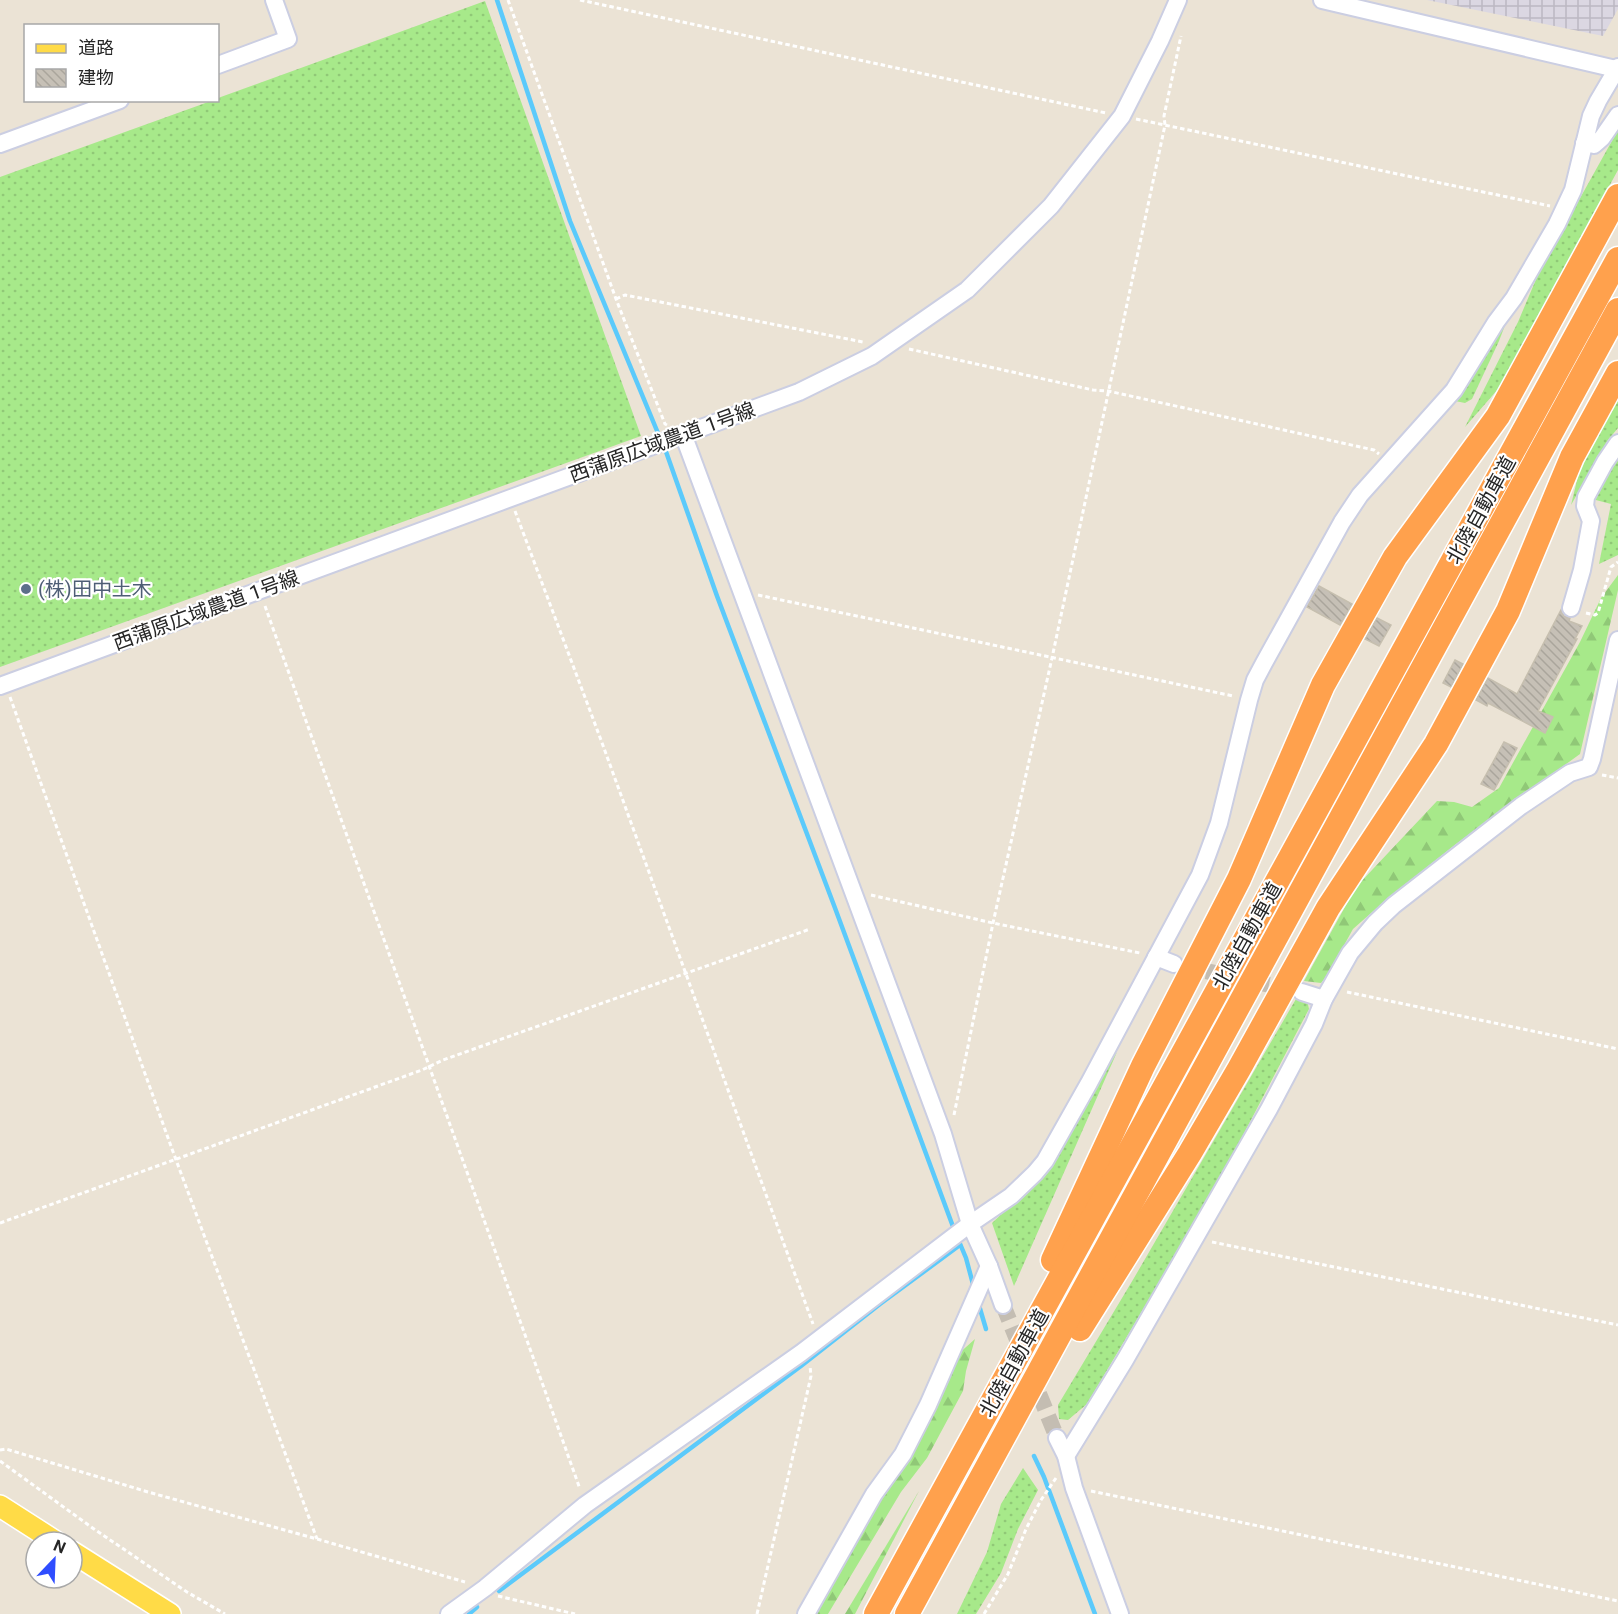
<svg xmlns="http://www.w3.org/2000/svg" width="1618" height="1614" font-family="Roboto,'Noto Sans JP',sans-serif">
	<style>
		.industrial { fill: url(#industrial-grid) }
		.grass { fill: url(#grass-dots) }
		.forest { fill: url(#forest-firs) }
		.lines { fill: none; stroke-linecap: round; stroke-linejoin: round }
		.stream { stroke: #5bcafb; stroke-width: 4.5 }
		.building { fill: url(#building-back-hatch); stroke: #c6bfaf; stroke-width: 1.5 }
		.minor-tunnel { stroke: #c4bdb2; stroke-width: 16; stroke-dasharray: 16 8; stroke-linecap: butt }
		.minor-casing { stroke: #cbcee2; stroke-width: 20 }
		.major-casing { stroke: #fff; stroke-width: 24 }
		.highway-casing { stroke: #fff; stroke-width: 27 }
		.path { stroke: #fff; stroke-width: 3; stroke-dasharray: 4.5 3; stroke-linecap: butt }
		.minor { stroke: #fff; stroke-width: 16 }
		.major { stroke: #ffdb47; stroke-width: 21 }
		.highway { stroke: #ffa14d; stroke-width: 24 }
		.service-dot { fill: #5c6f8a; stroke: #fff; stroke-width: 2 }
		.labels { text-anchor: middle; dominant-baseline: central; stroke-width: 4.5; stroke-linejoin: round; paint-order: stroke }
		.street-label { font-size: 20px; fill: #262626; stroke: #fff }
		.service-label { font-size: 20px; fill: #4e5e75; stroke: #fff; text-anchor: start }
	</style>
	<defs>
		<pattern id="industrial-grid" width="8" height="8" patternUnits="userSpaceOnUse" patternTransform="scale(1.5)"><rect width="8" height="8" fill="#dbd7e2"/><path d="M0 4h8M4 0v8" fill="none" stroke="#bcb8c2"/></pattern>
		<pattern id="grass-dots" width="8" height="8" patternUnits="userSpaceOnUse" patternTransform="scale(1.5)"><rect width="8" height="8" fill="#a7e98a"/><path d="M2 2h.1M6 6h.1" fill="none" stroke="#90c877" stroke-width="1.8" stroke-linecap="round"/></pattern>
		<pattern id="forest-firs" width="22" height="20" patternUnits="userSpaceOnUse" patternTransform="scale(1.5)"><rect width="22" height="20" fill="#a7e98a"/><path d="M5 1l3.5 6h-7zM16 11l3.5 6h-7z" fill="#90c877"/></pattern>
		<pattern id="building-back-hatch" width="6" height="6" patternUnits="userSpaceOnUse" patternTransform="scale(1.5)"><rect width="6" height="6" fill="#c6c0b6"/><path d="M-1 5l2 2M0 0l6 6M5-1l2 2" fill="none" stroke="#aaa59c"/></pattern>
	</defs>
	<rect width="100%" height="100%" fill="#ebe3d5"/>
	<!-- industrial -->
	<path class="industrial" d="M 1427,0 L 1618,0 L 1618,9 L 1603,36 Z"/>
	<!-- grass -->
	<g class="grass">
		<path d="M 485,1 L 641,436 L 0,667 L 0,177 L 211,101 L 218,100 L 218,98 Z"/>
		<path d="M 1618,130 L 1618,170 L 1499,388 L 1465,427 L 1518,322 L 1540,270 Z"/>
		<path d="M 1507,320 L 1499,341 L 1472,399 L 1465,403 L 1455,401 Z"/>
		<path d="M 1618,396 L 1618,428 L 1608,440 L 1571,505 L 1579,472 Z"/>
		<path d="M 1618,459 L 1618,555 L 1599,564 L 1611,504 L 1592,499 Z"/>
		<path d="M 1296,999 L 1307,1000 L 1309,1009 L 1218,1183 L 1087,1404 L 1068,1420 L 1059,1419 L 1058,1405 L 1134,1278 Z"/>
		<path d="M 1117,1052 L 1014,1286 L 992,1223 L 1040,1178 Z"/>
		<path d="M 1023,1468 L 1038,1490 L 1018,1529 L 1001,1573 L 976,1614 L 957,1614 L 987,1552 L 1001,1504 Z"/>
	</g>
	<!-- forest -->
	<g class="forest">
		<path d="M 1618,575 L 1618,590 L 1580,754 L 1456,844 L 1387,899 L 1353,929 L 1327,976 L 1321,983 L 1304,981 L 1356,887 L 1437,801 L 1454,802 L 1472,807 L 1499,788 L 1580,642 L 1601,598 Z"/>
		<path d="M 975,1339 L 966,1371 L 963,1391 L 927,1458 L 901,1492 L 828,1614 L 812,1614 L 956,1356 Z"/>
		<path d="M 919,1491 L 855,1614 L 845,1614 Z"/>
	</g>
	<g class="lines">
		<!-- stream -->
		<g class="stream">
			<path d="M 497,0 L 570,221 L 660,438"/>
			<path d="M 664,446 L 717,596 L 835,908 L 955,1232"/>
			<path d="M 958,1239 L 966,1258 L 974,1288"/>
			<path d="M 978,1302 L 986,1329"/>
			<path d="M 1034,1456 L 1044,1477 L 1095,1614"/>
			<path d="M 499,1591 L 801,1366 L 880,1304 L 960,1245"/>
			<path d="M 469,1614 L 477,1607"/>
		</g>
	</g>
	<!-- building -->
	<g class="building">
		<path d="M 1319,586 L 1352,604 L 1340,625 L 1307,607 Z"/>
		<path d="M 1561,610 L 1564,616 L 1570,618 L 1569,621 L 1582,626 L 1575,639 L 1577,639 L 1538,711 L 1553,717 L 1545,733 L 1488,703 L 1487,706 L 1476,700 L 1488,678 L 1517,694 Z"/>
		<path d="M 1377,618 L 1391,625 L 1379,646 L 1365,639 Z"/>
		<path d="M 1455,660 L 1463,664 L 1451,687 L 1443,683 Z"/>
		<path d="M 1504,742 L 1517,748 L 1494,790 L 1481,784 Z"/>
	</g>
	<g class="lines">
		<!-- minor-tunnel -->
		<g class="minor-tunnel">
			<path d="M 1183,966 L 1293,990"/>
			<path d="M 1003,1305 L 1057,1438"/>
		</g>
		<defs>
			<g id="minor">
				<path d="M 1322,0 L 1616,69"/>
				<path d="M 218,65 L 288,39 L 274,0"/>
				<path d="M 1584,143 L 1594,145 L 1602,138 L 1618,115"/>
				<path d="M 0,144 L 120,100"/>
				<path d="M 683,434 L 943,1134 L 970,1224 L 989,1266 L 1003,1305"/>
				<path d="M 1571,608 L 1582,570 L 1591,521 L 1585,506 L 1586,497 L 1605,462 L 1618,443"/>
				<path d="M 0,686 L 799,392 L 872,356 L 967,290 L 1051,206 L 1122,116 L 1160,41 L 1178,0"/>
				<path d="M 1156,957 L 1174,964"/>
				<path d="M 1302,992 L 1324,999"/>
				<path d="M 1057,1438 L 1066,1456 L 1074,1488 L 1120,1614"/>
				<path d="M 1066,1456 L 1125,1360 L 1269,1109 L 1314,1024 L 1324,999 L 1350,953 L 1375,923 L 1394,905 L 1521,806 L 1570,773 L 1589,767 L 1592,759 L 1618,640"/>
				<path d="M 449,1614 L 485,1588 L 585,1505 L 801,1353 L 970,1224 L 1011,1196 L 1035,1173 L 1045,1161 L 1089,1083 L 1200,875 L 1219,823 L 1249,700 L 1255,680 L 1264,663 L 1342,522 L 1360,495 L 1454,390 L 1496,322 L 1514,298 L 1557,224 L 1573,190 L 1591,116 L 1598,101 L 1618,67"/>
				<path d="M 806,1614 L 874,1494 L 903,1454 L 928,1405 L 989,1266"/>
			</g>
			<g id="major">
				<path d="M 0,1506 L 56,1542"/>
				<path d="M 72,1552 L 170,1614"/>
			</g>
			<g id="highway">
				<path d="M 1053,1260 L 1143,1066 L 1239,879 L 1323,685 L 1395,557 L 1498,416 L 1618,196"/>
				<path d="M 1080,1329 L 1190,1153 L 1239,1069 L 1328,908 L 1436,744 L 1508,611 L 1572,457 L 1618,373"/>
				<path d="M 876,1614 L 1618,259"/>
				<path d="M 907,1614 L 1618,310"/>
			</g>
		</defs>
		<!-- minor casing -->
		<use href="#minor" class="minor-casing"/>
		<!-- major casing -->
		<use href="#major" class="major-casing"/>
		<!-- highway casing -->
		<use href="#highway" class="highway-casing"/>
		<!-- path -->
		<g class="path">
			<path d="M 508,0 L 616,299 L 665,424 L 667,425"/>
			<path d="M 580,0 L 1106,113"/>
			<path d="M 1136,119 L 1550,206"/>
			<path d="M 616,299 L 625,295 L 863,342"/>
			<path d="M 909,349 L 1093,390 L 1108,391 L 1374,450 L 1379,454"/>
			<path d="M 515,511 L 601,740 L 813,1324"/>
			<path d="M 758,595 L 1233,696"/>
			<path d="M 265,606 L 580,1489"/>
			<path d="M 1586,613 L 1595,615 L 1598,613 L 1611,567 L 1618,562"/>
			<path d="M 10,697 L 172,1149 L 317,1539"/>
			<path d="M 1602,775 L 1618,778"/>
			<path d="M 871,895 L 993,923 L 1140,953"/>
			<path d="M 1347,992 L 1618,1049"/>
			<path d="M 954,1115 L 993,923 L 1052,658 L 1165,125 L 1164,116 L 1181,36"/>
			<path d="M 0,1223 L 422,1070 L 443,1060 L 810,929"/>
			<path d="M 1212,1242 L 1618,1325"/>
			<path d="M 0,1450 L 6,1449 L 148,1492 L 317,1539 L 465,1582"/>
			<path d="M 0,1461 L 94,1529 L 187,1592 L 225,1614"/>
			<path d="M 1091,1491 L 1618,1601"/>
			<path d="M 498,1596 L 575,1614"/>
			<path d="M 757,1614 L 811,1376 L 810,1366"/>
			<path d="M 984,1614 L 1008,1574 L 1026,1529 L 1041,1500 L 1056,1478"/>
		</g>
		<!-- minor -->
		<use href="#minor" class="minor"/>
		<!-- major -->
		<use href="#major" class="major"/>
		<!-- highway -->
		<use href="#highway" class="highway"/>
	</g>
	<!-- markers -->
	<circle class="service-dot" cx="26" cy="589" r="6"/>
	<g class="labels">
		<!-- street labels -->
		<g class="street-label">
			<text transform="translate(662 442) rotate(-20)">西蒲原広域農道 1号線</text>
			<text transform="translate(1481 510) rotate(-61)">北陸自動車道</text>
			<text transform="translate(206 610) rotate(-20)">西蒲原広域農道 1号線</text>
			<text transform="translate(1247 936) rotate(-61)">北陸自動車道</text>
			<text transform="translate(1014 1363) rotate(-61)">北陸自動車道</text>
		</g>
		<!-- service labels -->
		<g class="service-label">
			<text x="38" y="589">(株)田中土木</text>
		</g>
	</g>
	<!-- legend -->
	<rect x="24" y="24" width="195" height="78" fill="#ffffff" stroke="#a8a8a8" stroke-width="1.5"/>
	<rect x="36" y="44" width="30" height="9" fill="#ffdb47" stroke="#a8a8a8" stroke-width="1.5"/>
	<text x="78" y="54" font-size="18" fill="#262626">道路</text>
	<rect x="36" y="69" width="30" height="18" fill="url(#building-back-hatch)" stroke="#a8a8a8" stroke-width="1.5"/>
	<text x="78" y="84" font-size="18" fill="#262626">建物</text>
	<!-- north arrow -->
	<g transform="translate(54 1560) rotate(23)"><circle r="28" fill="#ffffff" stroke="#a8a8a8" stroke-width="1.5"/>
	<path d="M0-4.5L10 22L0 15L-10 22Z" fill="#2f4dff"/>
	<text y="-9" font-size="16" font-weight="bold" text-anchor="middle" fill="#262626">N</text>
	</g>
</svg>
